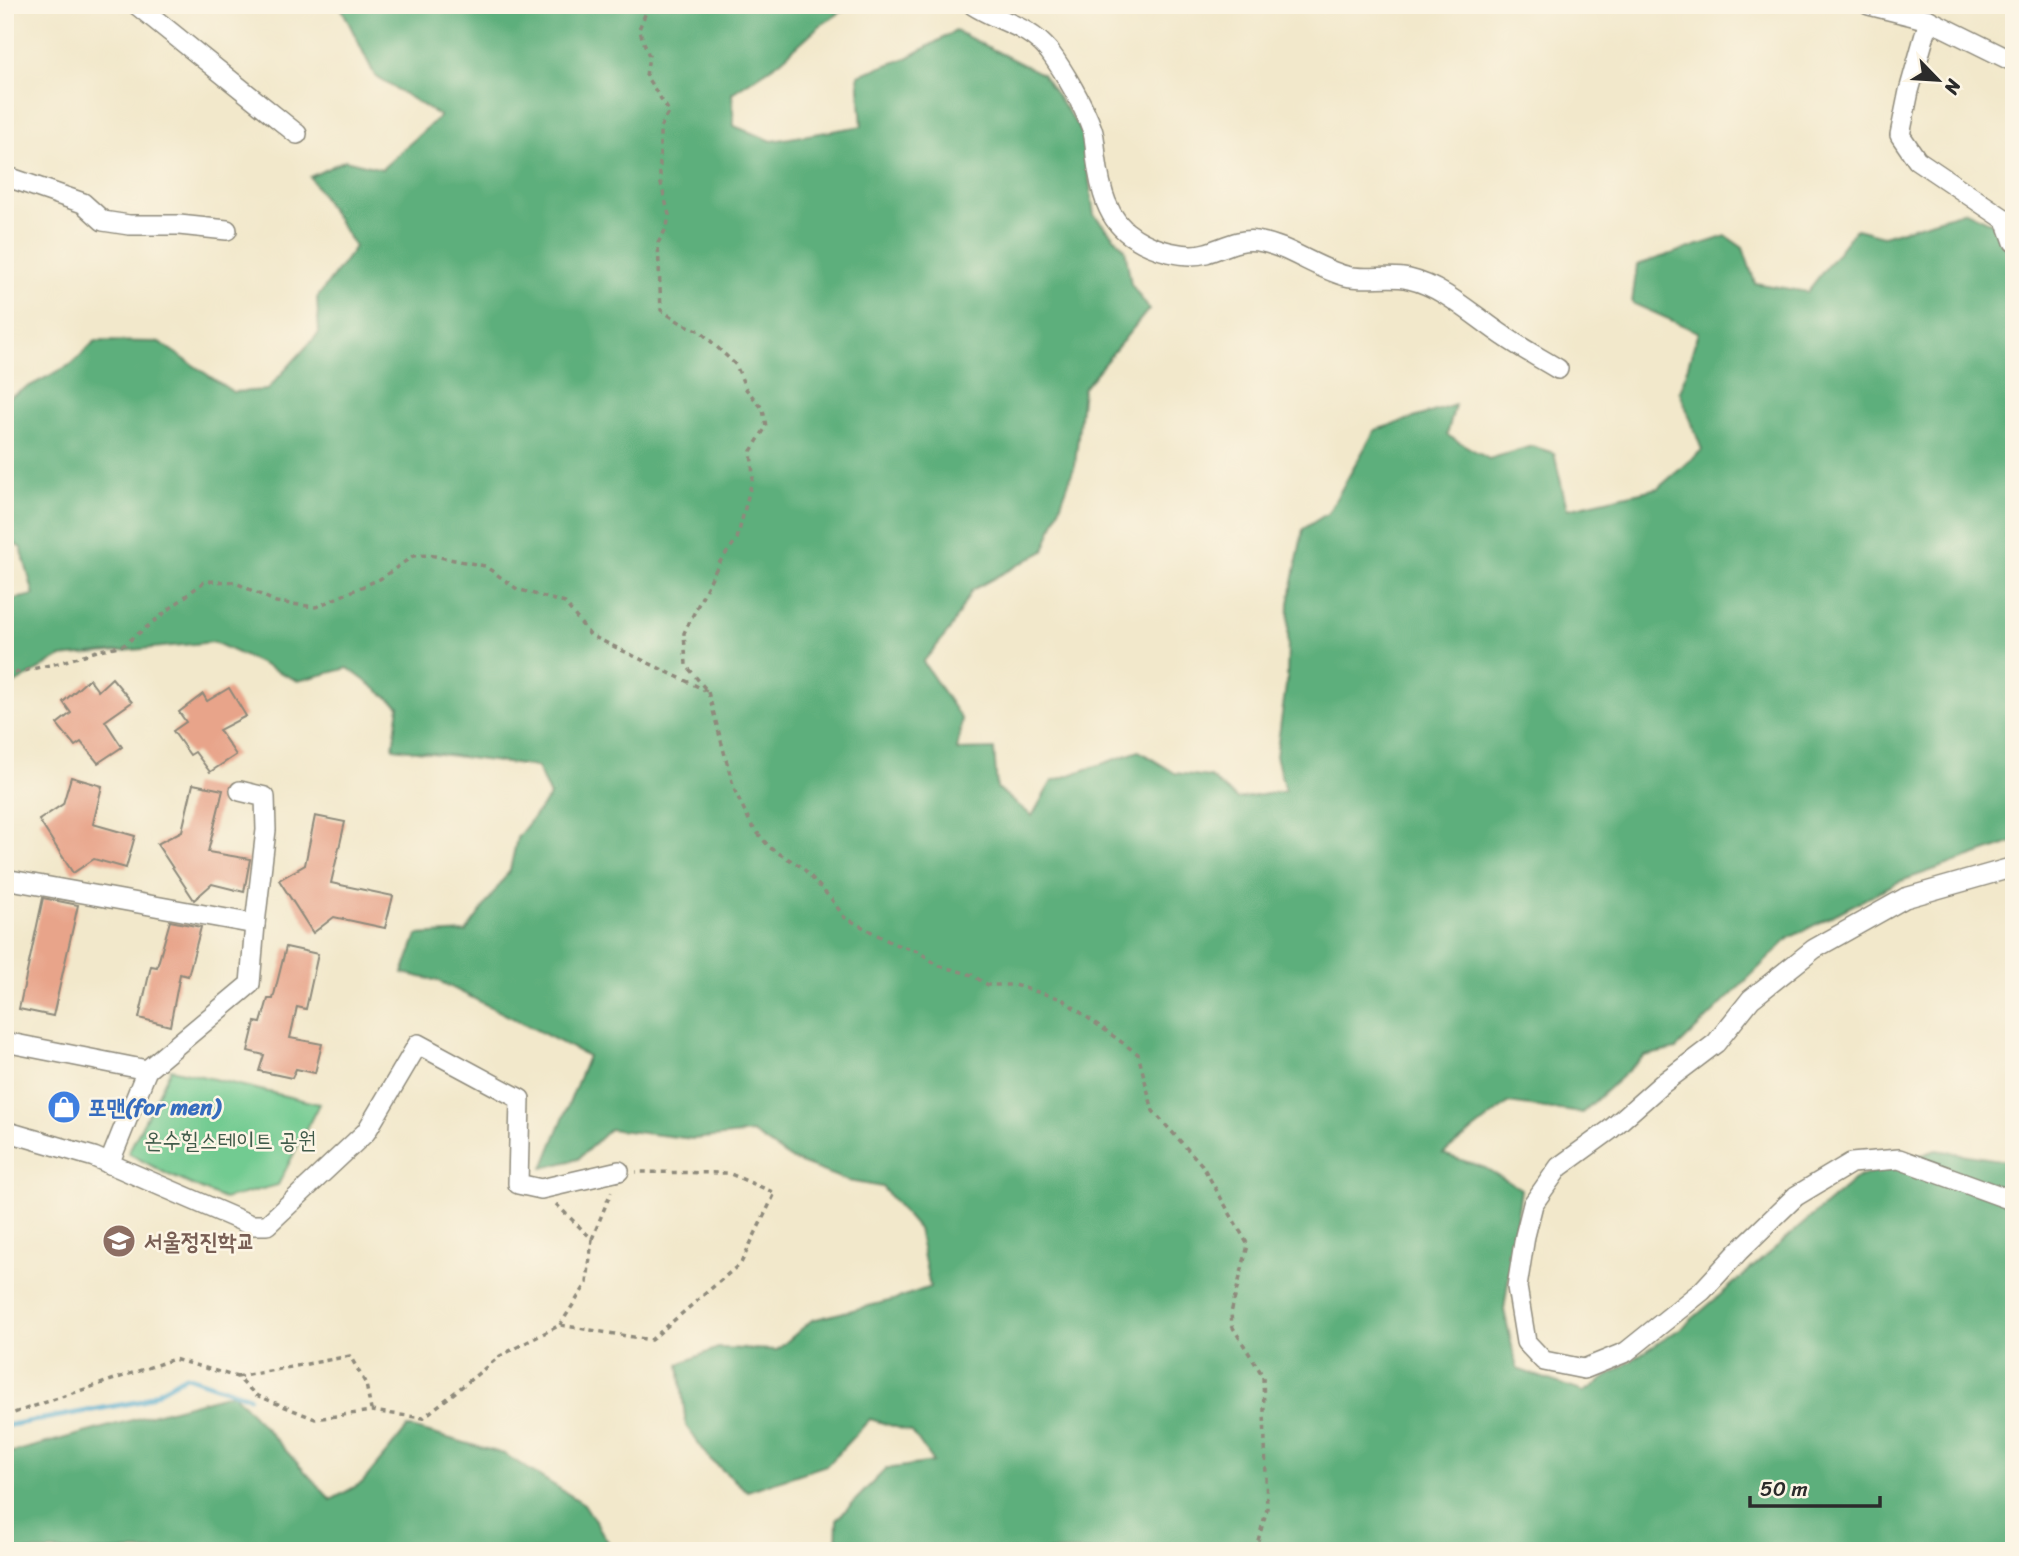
<svg xmlns="http://www.w3.org/2000/svg" width="2019" height="1556" font-family="Sriracha,'Poor Story',sans-serif">
	<style>
		.green { fill: #72cb91; stroke: #4e7b5e; stroke-width: 2 }
		.forest { fill: #5daf7b; stroke: #446d53; stroke-width: 2 }
		.lines { fill: none; stroke-linecap: round; stroke-linejoin: round }
		.stream { stroke: #4fa9cc; stroke-width: 5 }
		.building { fill: #e8a48a }
		.minor-casing { stroke: #8e8a7b; stroke-width: 22 }
		.path { stroke: #8e8a7b; stroke-width: 3.5; stroke-dasharray: 5 5; stroke-linecap: butt }
		.minor { stroke: #fff; stroke-width: 19 }
		.labels { text-anchor: middle; dominant-baseline: central; stroke-width: 5; stroke-linejoin: round; paint-order: stroke }
		.shop-label { font-size: 23px; font-weight: bold; fill: #366cbe; stroke: #fcf5e5; text-anchor: start }
		.park-label { font-size: 23px; fill: #405b4a; stroke: #fcf5e5 }
		.education-label { font-size: 23px; font-weight: bold; fill: #785e54; stroke: #fcf5e5; text-anchor: start }
	</style>
	<rect width="100%" height="100%" fill="#fcf5e5"/>
	<filter id="ink" filterUnits="userSpaceOnUse"><feTurbulence type="fractalNoise" baseFrequency=".0143" numOctaves="2"/><feDisplacementMap in="SourceGraphic" scale="14" xChannelSelector="R" yChannelSelector="G"/><feConvolveMatrix kernelMatrix="1 2 1 2 8 2 1 2 1" color-interpolation-filters="sRGB"/></filter>
	<filter id="wash" filterUnits="userSpaceOnUse"><feTurbulence type="fractalNoise" baseFrequency=".00686" numOctaves="4" result="noise"/><feDisplacementMap in="SourceGraphic" scale="28" xChannelSelector="R" yChannelSelector="G"/><feGaussianBlur stdDeviation="1.57" result="paint"/><feColorMatrix in="noise" values="0 0 0 0 0 0 0 0 0 0 0 0 0 0 0 0 0 1.4 0 .05"/><feComposite in="paint" operator="in"/></filter>
	<g filter="url(#wash)">
		<rect width="100%" height="100%" fill="#f2e8cb"/>
		<!-- green -->
		<path class="green" d="M 171,1069 L 319,1104 L 278,1185 L 224,1199 L 167,1174 L 128,1153 Z"/>
		<!-- forest -->
		<g class="forest">
			<path d="M 340,5 L 852,5 L 818,27 L 779,62 L 732,93 L 734,126 L 772,141 L 862,126 L 858,75 L 907,58 L 956,31 L 1042,74 L 1083,134 L 1094,215 L 1125,249 L 1131,284 L 1149,309 L 1083,389 L 1075,465 L 1044,551 L 972,590 L 949,631 L 923,662 L 962,720 L 957,750 L 994,749 L 997,788 L 1032,816 L 1052,781 L 1139,751 L 1175,773 L 1210,777 L 1237,799 L 1285,791 L 1276,756 L 1287,679 L 1289,603 L 1303,529 L 1328,513 L 1375,430 L 1455,405 L 1447,435 L 1489,459 L 1532,446 L 1554,453 L 1567,509 L 1658,488 L 1702,450 L 1680,392 L 1698,332 L 1632,303 L 1637,265 L 1726,236 L 1743,248 L 1755,283 L 1807,292 L 1856,229 L 1883,236 L 1966,211 L 2001,227 L 2014,277 L 2014,842 L 1898,882 L 1789,938 L 1676,1049 L 1644,1056 L 1582,1113 L 1508,1103 L 1443,1154 L 1485,1168 L 1521,1189 L 1504,1310 L 1517,1369 L 1584,1392 L 1684,1326 L 1858,1177 L 1936,1150 L 2013,1162 L 2014,1551 L 836,1551 L 837,1519 L 886,1469 L 933,1462 L 912,1432 L 870,1419 L 827,1465 L 747,1491 L 710,1459 L 686,1426 L 679,1364 L 718,1348 L 777,1350 L 812,1320 L 893,1300 L 930,1287 L 918,1229 L 882,1187 L 848,1181 L 793,1160 L 752,1133 L 693,1139 L 610,1129 L 578,1159 L 543,1168 L 588,1056 L 439,981 L 403,973 L 417,935 L 466,932 L 510,870 L 517,838 L 550,796 L 537,767 L 393,748 L 399,706 L 348,668 L 298,681 L 214,642 L 60,657 L 5,690 L 5,601 L 34,595 L 21,548 L 5,539 L 5,399 L 72,364 L 95,341 L 159,342 L 233,392 L 267,390 L 319,333 L 317,298 L 355,247 L 310,177 L 345,160 L 382,169 L 440,116 L 375,76 Z"/>
			<path d="M 233,1393 L 331,1500 L 362,1483 L 408,1427 L 504,1454 L 584,1504 L 614,1551 L 5,1551 L 5,1454 Z"/>
		</g>
		<g class="lines">
			<!-- stream -->
			<path class="stream" d="M 5,1426 L 142,1401 L 186,1376 L 249,1397"/>
		</g>
		<g id="blocks">
			<!-- building -->
			<g class="building">
				<path d="M 112,678 L 132,702 L 105,721 L 122,747 L 98,763 L 81,742 L 75,746 L 57,724 L 71,713 L 63,702 L 89,679 L 98,691 Z"/>
				<path d="M 229,688 L 246,716 L 219,730 L 236,755 L 210,772 L 195,752 L 190,755 L 173,731 L 186,722 L 179,712 L 203,694 L 207,701 Z"/>
				<path d="M 71,777 L 102,786 L 93,824 L 135,836 L 126,868 L 94,859 L 73,873 L 39,820 L 63,804 Z"/>
				<path d="M 193,784 L 223,790 L 208,852 L 250,859 L 244,892 L 212,884 L 194,900 L 157,844 L 182,831 Z"/>
				<path d="M 315,816 L 345,822 L 331,883 L 393,896 L 385,928 L 334,917 L 313,933 L 279,880 L 305,865 Z"/>
				<path d="M 43,898 L 78,905 L 53,1016 L 19,1009 Z"/>
				<path d="M 170,921 L 201,927 L 188,976 L 180,974 L 170,1026 L 139,1018 L 151,966 L 157,967 Z"/>
				<path d="M 286,947 L 318,954 L 306,1009 L 297,1007 L 290,1038 L 322,1044 L 315,1073 L 296,1069 L 292,1078 L 259,1071 L 264,1055 L 248,1051 L 255,1022 L 261,1023 L 268,999 L 273,999 Z"/>
			</g>
		</g>
	</g>
	<g filter="url(#ink)">
		<use href="#blocks" fill-opacity="0" stroke="#8e8a7b" stroke-width="2"/>
		<g class="lines">
			<defs>
				<g id="minor">
					<path d="M 137,5 L 297,134"/>
					<path d="M 973,5 C 999,22 1028,25 1049,51 C 1064,71 1084,106 1092,129 C 1095,137 1095,147 1096,156 C 1100,187 1106,221 1135,238 C 1154,250 1185,259 1206,253 C 1223,248 1239,238 1257,241 C 1289,246 1315,268 1346,276 C 1366,281 1390,274 1409,279 C 1444,287 1474,316 1504,336 C 1521,348 1540,358 1558,369"/>
					<path d="M 1869,5 L 1929,20 L 2014,62"/>
					<path d="M 1929,20 L 1909,91 L 1900,135 L 1917,160 L 2006,220 L 2014,242"/>
					<path d="M 5,176 L 83,203 L 103,221 L 129,225 L 179,225 L 227,230"/>
					<path d="M 240,791 L 265,797 L 266,830 L 255,924"/>
					<path d="M 2014,867 L 1905,898 L 1814,949 L 1751,999 L 1716,1043 L 1662,1084 L 1610,1130 L 1559,1167 L 1533,1204 L 1525,1236 L 1517,1287 L 1526,1342 L 1544,1361 L 1584,1369 L 1626,1352 L 1702,1291 L 1739,1251 L 1796,1196 L 1851,1163 L 1899,1159 L 2014,1201"/>
					<path d="M 5,879 L 255,924 L 250,984 L 147,1070 L 109,1164"/>
					<path d="M 5,1042 L 147,1070"/>
					<path d="M 5,1131 L 94,1157 L 251,1225 L 267,1225 L 366,1132 L 418,1044 L 520,1099 L 518,1184 L 541,1189 L 619,1171"/>
				</g>
			</defs>
			<!-- minor casing -->
			<use href="#minor" class="minor-casing"/>
			<!-- path -->
			<g class="path">
				<path d="M 649,5 L 639,29 L 649,56 L 646,76 L 669,111 L 660,128 L 660,180 L 669,215 L 667,227 L 658,243 L 661,310 L 681,323 L 700,331 L 736,365 L 746,389 L 763,409 L 766,427 L 751,451 L 753,477 L 737,539 L 719,563 L 684,633 L 686,665 L 708,692 L 734,789 L 752,826 L 770,848 L 802,867 L 832,900 L 844,917 L 894,944 L 918,951 L 937,965 L 972,975 L 988,985 L 1014,985 L 1062,999 L 1138,1054 L 1153,1111 L 1202,1165 L 1248,1245 L 1231,1313 L 1232,1326 L 1263,1376 L 1267,1509 L 1255,1551"/>
				<path d="M 5,675 L 59,663 L 100,650 L 124,645 L 205,581 L 234,582 L 276,602 L 316,607 L 380,579 L 413,556 L 429,555 L 485,566 L 517,589 L 565,603 L 590,635 L 707,691"/>
				<path d="M 556,1204 L 592,1239 L 587,1283 L 560,1325"/>
				<path d="M 592,1239 L 611,1192"/>
				<path d="M 237,1377 L 350,1356 L 366,1384 L 371,1410"/>
				<path d="M 5,1416 L 174,1359 L 237,1377 L 256,1395 L 315,1419 L 371,1411 L 423,1418 L 500,1356 L 560,1325 L 651,1340 L 741,1263 L 775,1193 L 728,1173 L 636,1172"/>
			</g>
			<!-- minor -->
			<use href="#minor" class="minor"/>
		</g>
	</g>
	<!-- icons -->
	<defs>
		<symbol id="shop-disc" viewBox="-11 -11 22 22"><circle r="9.5" fill="#3f7fe0" stroke="#fcf5e5"/><path d="M-5-2.5h2.3a2.7 3.5 0 0 1 5.4 0H5L5.5 6h-11ZM-1.5-2.5h3a1.5 2.3 0 0 0-3 0Z" fill="#fff"/></symbol>
		<symbol id="school-disc" viewBox="-11 -11 22 22"><circle r="9.5" fill="#8d6e63" stroke="#fcf5e5"/><path d="M0-5L7-2L0 1L-7-2ZM-4 1L0 2.5L4 1V4Q0 6-4 4Z" fill="#fff"/></symbol>
	</defs>
	<g fill-rule="evenodd">
		<use href="#shop-disc" x="45" y="1088" width="38" height="38"/>
		<use href="#school-disc" x="100" y="1222" width="38" height="38"/>
	</g>
	<g class="labels">
		<!-- shop labels -->
		<g class="shop-label">
			<text x="88" y="1107">포맨(for men)</text>
		</g>
		<!-- park labels -->
		<g class="park-label">
			<text x="230" y="1140">온수힐스테이트 공원</text>
		</g>
		<!-- education labels -->
		<g class="education-label">
			<text x="144" y="1241">서울정진학교</text>
		</g>
	</g>
	<!-- margin -->
	<rect width="2019" height="1556" fill="none" stroke="#fcf5e5" stroke-width="28"/>
	<!-- north arrow -->
	<g transform="translate(1938 80) rotate(115)" stroke="#fcf5e5" stroke-width="5" paint-order="stroke">
	<path d="M0-5L12 26L0 18L-12 26Z" fill="#2b2b2b"/>
	<text y="-10" font-size="19" font-weight="bold" text-anchor="middle" fill="#2b2b2b">N</text>
	</g>
	<!-- scale -->
	<path d="M1750 1496v10h130v-10" fill="none" stroke="#2b2b2b" stroke-width="3.5"/>
	<text x="1760" y="1496" font-size="21" fill="#2b2b2b" stroke="#fcf5e5" stroke-width="5" paint-order="stroke">50 m</text>
</svg>
